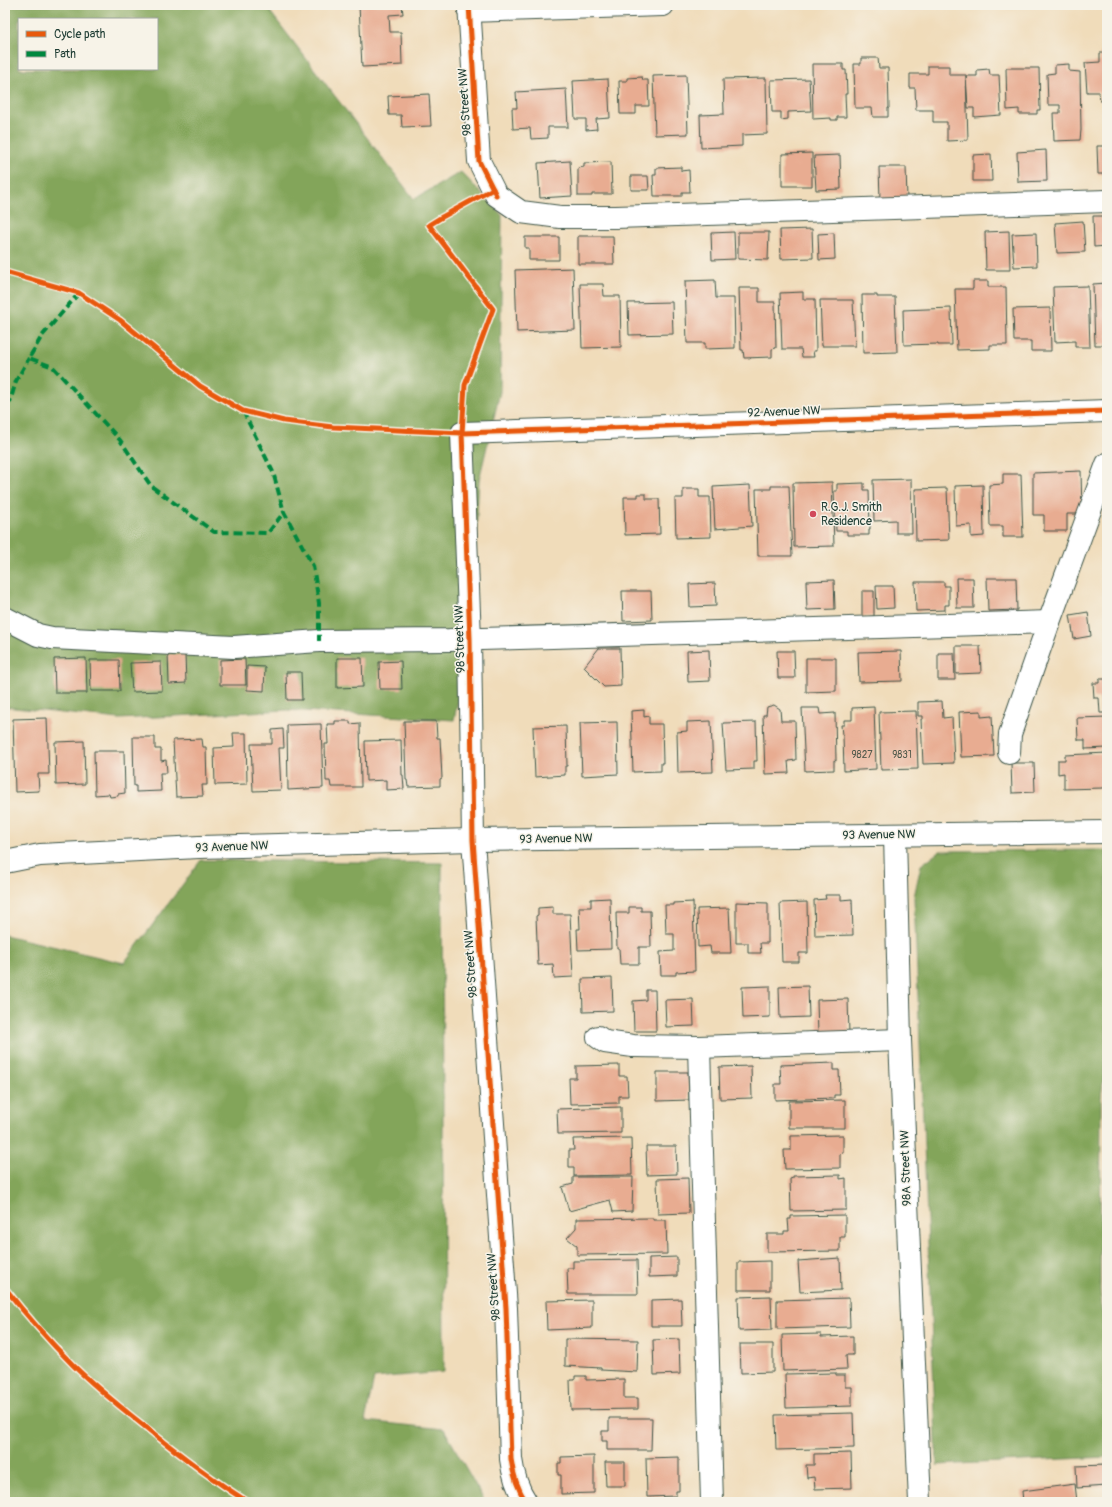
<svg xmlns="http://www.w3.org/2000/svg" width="1112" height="1507" font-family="Pangolin,sans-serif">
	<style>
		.forest { fill: #83a55a; stroke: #517147; fill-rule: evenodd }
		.building { fill: #e8ac91 }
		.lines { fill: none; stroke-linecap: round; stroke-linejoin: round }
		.minor-casing { stroke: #3e5548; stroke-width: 24 }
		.minor { stroke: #fff; stroke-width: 22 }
		.quiet { stroke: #00873e; stroke-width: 4; stroke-dasharray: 8 4; stroke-linecap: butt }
		.cycleway-casing { stroke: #f7f3e8; stroke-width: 8 }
		.cycleway { stroke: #e8590c; stroke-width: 5 }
		.poi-dot { fill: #d1495b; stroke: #f7f3e8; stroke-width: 1.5 }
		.labels { text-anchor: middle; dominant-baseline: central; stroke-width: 3; stroke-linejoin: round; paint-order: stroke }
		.number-label { font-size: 10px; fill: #51594b }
		.street-label { font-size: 12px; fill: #1f3d34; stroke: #f7f3e8 }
		.poi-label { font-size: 12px; fill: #1f3d34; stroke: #f7f3e8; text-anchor: start }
	</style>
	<rect width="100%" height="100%" fill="#f7f3e8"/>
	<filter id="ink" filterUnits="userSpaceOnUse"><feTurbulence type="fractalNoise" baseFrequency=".025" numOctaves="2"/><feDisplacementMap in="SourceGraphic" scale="8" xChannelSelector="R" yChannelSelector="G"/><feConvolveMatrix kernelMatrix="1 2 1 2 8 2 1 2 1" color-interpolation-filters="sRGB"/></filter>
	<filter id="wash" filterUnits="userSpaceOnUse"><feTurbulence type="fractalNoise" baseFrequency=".012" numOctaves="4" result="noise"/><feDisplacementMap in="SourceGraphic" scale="16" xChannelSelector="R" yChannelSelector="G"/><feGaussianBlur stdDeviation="0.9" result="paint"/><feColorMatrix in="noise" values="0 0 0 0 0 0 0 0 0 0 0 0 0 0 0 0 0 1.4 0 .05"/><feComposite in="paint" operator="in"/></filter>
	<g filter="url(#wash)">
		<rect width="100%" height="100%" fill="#f0dcba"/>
		<!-- forest -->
		<g class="forest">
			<path d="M 5,5 L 265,5 L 414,199 L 461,172 L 502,215 L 500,392 L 479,480 L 470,639 L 454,720 L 287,710 L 119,719 L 5,707 ZM 19,19 L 157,19 L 157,69 L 19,69 Z"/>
			<path d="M 1102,850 L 1107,851 L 1107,1047 L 1101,1098 L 1100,1291 L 1107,1348 L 1107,1457 L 937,1465 L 914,897 L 921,865 L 940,851 Z"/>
			<path d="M 201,860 L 442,863 L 444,1372 L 374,1378 L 365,1421 L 444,1429 L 485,1502 L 5,1502 L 5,935 L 124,963 Z"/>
		</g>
		<g id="blocks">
			<!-- building -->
			<g class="building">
				<path d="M 359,5 L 402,5 L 403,14 L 389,15 L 390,32 L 401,32 L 402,65 L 362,67 Z"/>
				<path d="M 1100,53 L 1107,53 L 1107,100 L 1100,101 L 1099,92 L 1087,92 L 1085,63 L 1100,62 Z"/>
				<path d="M 861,58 L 878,58 L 879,68 L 888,68 L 889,108 L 888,108 L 888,117 L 873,117 L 872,108 L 855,108 L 854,64 L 861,64 Z"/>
				<path d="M 812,64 L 843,64 L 843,70 L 846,70 L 847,94 L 845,94 L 846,117 L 837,117 L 837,120 L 831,120 L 831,118 L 813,119 Z"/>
				<path d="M 1069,64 L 1069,71 L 1080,72 L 1081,130 L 1080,140 L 1054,141 L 1053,113 L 1060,113 L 1060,105 L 1048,105 L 1047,74 L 1055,73 L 1055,65 Z"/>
				<path d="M 928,66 L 949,66 L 949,75 L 966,75 L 968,140 L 947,141 L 947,122 L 933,122 L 933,110 L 916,110 L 915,88 L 910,88 L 910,74 L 928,74 Z"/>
				<path d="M 1006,68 L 1039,68 L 1040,110 L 1037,110 L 1037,114 L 1019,114 L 1019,109 L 1007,110 Z"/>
				<path d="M 989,69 L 990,75 L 999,75 L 1001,115 L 974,117 L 974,108 L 968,108 L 966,76 L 977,76 L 977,70 Z"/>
				<path d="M 686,75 L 688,134 L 655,135 L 653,76 Z"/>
				<path d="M 642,77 L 643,80 L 648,80 L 649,106 L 636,106 L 636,114 L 620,114 L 619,81 L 627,81 L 627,78 Z"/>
				<path d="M 766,78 L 767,134 L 742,135 L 742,146 L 701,148 L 700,115 L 724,114 L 723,79 Z"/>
				<path d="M 608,79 L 610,118 L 596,119 L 597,129 L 586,130 L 586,119 L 575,119 L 573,81 Z"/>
				<path d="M 809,79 L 811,111 L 788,112 L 788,119 L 781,120 L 781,112 L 772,112 L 771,80 Z"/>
				<path d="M 566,89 L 568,127 L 548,127 L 548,138 L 531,139 L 530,128 L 513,129 L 512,108 L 517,108 L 516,92 Z"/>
				<path d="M 429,94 L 431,126 L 402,127 L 401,115 L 389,115 L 388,96 Z"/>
				<path d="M 1097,146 L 1107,146 L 1107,174 L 1098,174 Z"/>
				<path d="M 1046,150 L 1047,181 L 1018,182 L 1017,152 Z"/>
				<path d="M 812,153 L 812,186 L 782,186 L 782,154 Z"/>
				<path d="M 991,154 L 992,181 L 973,181 L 973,155 Z"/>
				<path d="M 840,155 L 841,189 L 816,190 L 814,156 Z"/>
				<path d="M 570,161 L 572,196 L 540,198 L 538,163 Z"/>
				<path d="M 611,162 L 612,194 L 592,194 L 592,196 L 578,196 L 578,168 L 584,167 L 584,163 Z"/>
				<path d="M 681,167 L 681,171 L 689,170 L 690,192 L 682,192 L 682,196 L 654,196 L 653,175 L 656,175 L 656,168 Z"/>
				<path d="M 879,167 L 906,167 L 907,199 L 880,199 Z"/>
				<path d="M 631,176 L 648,176 L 649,190 L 631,190 Z"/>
				<path d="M 1093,216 L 1107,216 L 1107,246 L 1094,247 Z"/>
				<path d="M 1083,221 L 1085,252 L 1057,253 L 1055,223 Z"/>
				<path d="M 812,229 L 813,258 L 781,259 L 780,230 Z"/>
				<path d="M 1009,231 L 1010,270 L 986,270 L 985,232 Z"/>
				<path d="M 734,232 L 735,259 L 712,260 L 711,233 Z"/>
				<path d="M 738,232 L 769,232 L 768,260 L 738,259 Z"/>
				<path d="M 834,233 L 835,259 L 819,260 L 818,234 Z"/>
				<path d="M 1036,233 L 1037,266 L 1014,267 L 1012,234 Z"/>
				<path d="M 578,236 L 613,236 L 614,264 L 578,264 Z"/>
				<path d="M 525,237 L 559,237 L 559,260 L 529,260 L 529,248 L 525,248 Z"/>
				<path d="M 573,268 L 575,330 L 517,332 L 515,270 Z"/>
				<path d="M 715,280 L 716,298 L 734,298 L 735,348 L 705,349 L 705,343 L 687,343 L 685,281 Z"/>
				<path d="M 973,281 L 988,281 L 988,287 L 1006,287 L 1007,345 L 990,345 L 990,349 L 957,350 L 955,289 L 973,289 Z"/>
				<path d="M 1107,283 L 1107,345 L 1095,345 L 1093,284 Z"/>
				<path d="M 580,284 L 603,284 L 604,296 L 620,296 L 621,347 L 582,348 Z"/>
				<path d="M 1088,286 L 1090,347 L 1075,347 L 1075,341 L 1055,342 L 1053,287 Z"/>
				<path d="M 739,288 L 759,288 L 759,302 L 775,302 L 776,348 L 772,349 L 772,357 L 744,358 L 743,350 L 741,350 Z"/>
				<path d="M 803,292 L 803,299 L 815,299 L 816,351 L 813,351 L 814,357 L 802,357 L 801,349 L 782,349 L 780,293 Z"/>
				<path d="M 862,295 L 877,295 L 877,297 L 895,297 L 897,352 L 863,353 Z"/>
				<path d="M 820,300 L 853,300 L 855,346 L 822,346 Z"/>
				<path d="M 672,302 L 673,334 L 629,335 L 628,303 Z"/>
				<path d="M 951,308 L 952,345 L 938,345 L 938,344 L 904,345 L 903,310 Z"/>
				<path d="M 1050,308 L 1051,351 L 1031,351 L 1031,341 L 1014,341 L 1013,309 Z"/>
				<path d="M 1081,471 L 1082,514 L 1067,514 L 1067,531 L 1044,531 L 1044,515 L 1033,515 L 1033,473 Z"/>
				<path d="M 1003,474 L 1021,474 L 1023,537 L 1003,537 L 1003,526 L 990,526 L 989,485 L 1003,484 Z"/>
				<path d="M 911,479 L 912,533 L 896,533 L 896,520 L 874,521 L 873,480 Z"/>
				<path d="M 832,482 L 834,546 L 794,547 L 793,483 Z"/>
				<path d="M 864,483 L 864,490 L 869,490 L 870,529 L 869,529 L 869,535 L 847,535 L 847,531 L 836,531 L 834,491 L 837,491 L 837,484 Z"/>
				<path d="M 750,485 L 752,526 L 715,529 L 713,487 Z"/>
				<path d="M 983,485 L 984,536 L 971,537 L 971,525 L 956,526 L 955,486 Z"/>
				<path d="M 771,486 L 789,486 L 792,556 L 758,556 L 756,489 L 771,489 Z"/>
				<path d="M 947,488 L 949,540 L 916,541 L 915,489 Z"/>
				<path d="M 683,489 L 699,489 L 699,497 L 710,497 L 711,537 L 676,538 L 675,498 L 683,498 Z"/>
				<path d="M 638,494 L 646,494 L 646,499 L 659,499 L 660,534 L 625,535 L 624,497 L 638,497 Z"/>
				<path d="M 956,578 L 973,578 L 974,608 L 957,608 Z"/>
				<path d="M 987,578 L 1016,578 L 1017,610 L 988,611 Z"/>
				<path d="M 834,580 L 835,609 L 807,610 L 806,581 Z"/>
				<path d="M 915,582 L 944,582 L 944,586 L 949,586 L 949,605 L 945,605 L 945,610 L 916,611 Z"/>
				<path d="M 715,583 L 716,606 L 690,607 L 689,584 Z"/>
				<path d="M 876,586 L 893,586 L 894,608 L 877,609 Z"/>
				<path d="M 622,591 L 651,591 L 652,620 L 623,621 Z"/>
				<path d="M 862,591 L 874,591 L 874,616 L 862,617 Z"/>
				<path d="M 1088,612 L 1091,636 L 1074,639 L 1070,615 Z"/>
				<path d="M 956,646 L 980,646 L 981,673 L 956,674 Z"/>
				<path d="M 599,648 L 620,648 L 621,686 L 604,687 L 584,667 Z"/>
				<path d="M 709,650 L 710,681 L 688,682 L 687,651 Z"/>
				<path d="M 777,651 L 794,651 L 795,678 L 778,678 Z"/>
				<path d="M 901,651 L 902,681 L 859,682 L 858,652 Z"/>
				<path d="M 938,653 L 954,653 L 955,680 L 938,680 Z"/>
				<path d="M 168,654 L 185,654 L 186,683 L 169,684 Z"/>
				<path d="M 86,658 L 87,693 L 55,693 L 54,659 Z"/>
				<path d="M 337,658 L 362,658 L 363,687 L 337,688 Z"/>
				<path d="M 806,658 L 836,658 L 836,691 L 806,692 Z"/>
				<path d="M 245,659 L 246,685 L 220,685 L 220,660 Z"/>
				<path d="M 90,660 L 119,660 L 120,691 L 91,691 Z"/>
				<path d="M 401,661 L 402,689 L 380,689 L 379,662 Z"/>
				<path d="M 161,662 L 162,691 L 132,692 L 130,663 Z"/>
				<path d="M 247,666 L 265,667 L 264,691 L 247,690 Z"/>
				<path d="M 286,672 L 301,672 L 302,700 L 287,700 Z"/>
				<path d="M 1099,679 L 1107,679 L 1107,713 L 1100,713 L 1099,698 L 1094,698 L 1093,683 L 1099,683 Z"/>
				<path d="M 942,701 L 943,718 L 952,717 L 954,763 L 923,764 L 921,719 L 923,719 L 923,716 L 918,716 L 918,702 Z"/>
				<path d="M 774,705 L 780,709 L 781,721 L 795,721 L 796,760 L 788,761 L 789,773 L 765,774 L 763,715 L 766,715 L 767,707 Z"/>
				<path d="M 874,707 L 876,769 L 844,771 L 843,735 L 842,735 L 841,725 L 844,725 L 844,720 L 852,720 L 852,708 Z"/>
				<path d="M 802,708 L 819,708 L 820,714 L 835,713 L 836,761 L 834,760 L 834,770 L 805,771 Z"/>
				<path d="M 644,710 L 644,717 L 649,716 L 649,724 L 662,724 L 663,763 L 661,763 L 661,771 L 633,772 L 631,711 Z"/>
				<path d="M 916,711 L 918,769 L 881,770 L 879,712 Z"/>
				<path d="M 981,711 L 981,717 L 992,716 L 994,756 L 961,757 L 959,712 Z"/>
				<path d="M 1107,717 L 1107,748 L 1085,749 L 1085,740 L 1078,740 L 1077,718 Z"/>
				<path d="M 47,718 L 49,774 L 38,774 L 39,791 L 15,792 L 13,719 Z"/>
				<path d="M 335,721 L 350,721 L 350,724 L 360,723 L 361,787 L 331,787 L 330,781 L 326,781 L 325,744 L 328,744 L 327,724 L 335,724 Z"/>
				<path d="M 404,721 L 436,721 L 437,738 L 440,738 L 442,778 L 440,779 L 440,786 L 408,787 L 407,780 L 406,780 Z"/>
				<path d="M 711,721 L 713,772 L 678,773 L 677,732 L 687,731 L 687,722 Z"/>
				<path d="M 617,722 L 618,774 L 582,776 L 580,723 Z"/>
				<path d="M 756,722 L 757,761 L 754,761 L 754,769 L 726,770 L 723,723 Z"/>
				<path d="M 321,724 L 323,788 L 288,790 L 287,725 Z"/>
				<path d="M 566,726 L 567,766 L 565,766 L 565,775 L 535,777 L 533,727 Z"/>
				<path d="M 283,729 L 284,748 L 279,748 L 281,790 L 253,791 L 251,744 L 272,744 L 272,730 Z"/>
				<path d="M 233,733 L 246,733 L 247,784 L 215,785 L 214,748 L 234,747 Z"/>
				<path d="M 133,737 L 155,737 L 155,749 L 161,749 L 161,761 L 166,760 L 167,773 L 160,773 L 161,791 L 136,792 L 136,786 L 134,786 Z"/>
				<path d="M 202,739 L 203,747 L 206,747 L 207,785 L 202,785 L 203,796 L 176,797 L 173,740 Z"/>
				<path d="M 401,740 L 402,775 L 403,775 L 404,789 L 386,790 L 386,780 L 366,781 L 365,741 Z"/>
				<path d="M 84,741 L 85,784 L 56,785 L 55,742 Z"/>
				<path d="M 94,751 L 124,751 L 125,793 L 118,794 L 118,796 L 110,797 L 109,794 L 95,795 Z"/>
				<path d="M 1107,753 L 1107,785 L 1103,788 L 1064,789 L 1064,773 L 1058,774 L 1058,760 L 1065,760 L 1065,755 Z"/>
				<path d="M 1011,763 L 1034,763 L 1035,792 L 1012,793 Z"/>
				<path d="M 825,895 L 841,895 L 841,900 L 852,899 L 853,935 L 815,936 L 814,900 L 826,899 Z"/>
				<path d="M 610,898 L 611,949 L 578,950 L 577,929 L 580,929 L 579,907 L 591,907 L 591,899 Z"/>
				<path d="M 693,902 L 695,971 L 676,972 L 676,975 L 661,975 L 660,952 L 674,951 L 674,934 L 666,934 L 665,905 L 673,905 L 673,903 Z"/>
				<path d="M 736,902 L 768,903 L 768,943 L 760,943 L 761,953 L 748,953 L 748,943 L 736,943 Z"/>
				<path d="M 807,902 L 808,953 L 799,953 L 799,962 L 782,962 L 780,903 Z"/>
				<path d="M 553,907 L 553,914 L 570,914 L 573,977 L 554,978 L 553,964 L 538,965 L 536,916 L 538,915 L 538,908 Z"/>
				<path d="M 629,907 L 641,907 L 641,911 L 650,911 L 651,947 L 639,947 L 639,964 L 620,964 L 619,948 L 617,948 L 616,913 L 629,913 Z"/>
				<path d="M 729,908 L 731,953 L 711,953 L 710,946 L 698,947 L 697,909 Z"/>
				<path d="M 612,978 L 613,1011 L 583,1012 L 582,979 Z"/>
				<path d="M 770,986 L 770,1017 L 743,1018 L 742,987 Z"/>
				<path d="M 808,986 L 809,1017 L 780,1018 L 779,987 Z"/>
				<path d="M 646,990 L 655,990 L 656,1031 L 634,1031 L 633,1001 L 646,1000 Z"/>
				<path d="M 693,999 L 694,1026 L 666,1027 L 665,1000 Z"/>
				<path d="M 848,999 L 849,1034 L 818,1035 L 817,1000 Z"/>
				<path d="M 834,1063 L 834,1070 L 839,1070 L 840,1095 L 834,1095 L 834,1098 L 775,1100 L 775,1084 L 781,1084 L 780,1065 Z"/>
				<path d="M 619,1065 L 619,1076 L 627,1076 L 628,1096 L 619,1096 L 619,1103 L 570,1104 L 569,1078 L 576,1078 L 576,1066 Z"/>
				<path d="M 751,1066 L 752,1098 L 720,1099 L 719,1067 Z"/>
				<path d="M 657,1072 L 688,1072 L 689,1100 L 657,1101 Z"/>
				<path d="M 845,1100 L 845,1128 L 789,1128 L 789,1101 Z"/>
				<path d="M 621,1107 L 621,1133 L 558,1134 L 557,1109 Z"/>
				<path d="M 843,1135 L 843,1153 L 840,1154 L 840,1168 L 785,1169 L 784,1150 L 791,1150 L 791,1136 Z"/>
				<path d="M 631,1138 L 632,1175 L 574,1176 L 574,1167 L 569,1167 L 569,1150 L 574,1150 L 573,1139 Z"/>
				<path d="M 646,1146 L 676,1146 L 677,1174 L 647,1175 Z"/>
				<path d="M 840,1175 L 840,1179 L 846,1178 L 846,1210 L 791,1211 L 790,1179 L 793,1178 L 793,1176 Z"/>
				<path d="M 573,1177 L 633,1177 L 632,1211 L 613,1212 L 610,1200 L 569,1211 L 562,1187 L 573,1184 Z"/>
				<path d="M 688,1178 L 689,1213 L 658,1214 L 657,1179 Z"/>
				<path d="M 845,1215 L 845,1237 L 840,1237 L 840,1251 L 767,1252 L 767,1234 L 784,1234 L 784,1231 L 789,1231 L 788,1219 L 791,1219 L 791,1216 Z"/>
				<path d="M 653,1218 L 653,1220 L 666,1220 L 667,1254 L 577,1255 L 577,1246 L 567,1238 L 576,1228 L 576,1219 Z"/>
				<path d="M 677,1257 L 677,1276 L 649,1277 L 649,1258 Z"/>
				<path d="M 840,1258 L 841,1290 L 800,1292 L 798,1261 Z"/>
				<path d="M 637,1260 L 638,1294 L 568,1294 L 567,1268 L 573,1268 L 573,1261 Z"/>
				<path d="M 770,1261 L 770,1290 L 738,1290 L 738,1262 Z"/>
				<path d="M 771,1296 L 772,1330 L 739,1331 L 738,1297 Z"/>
				<path d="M 849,1298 L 850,1327 L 777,1329 L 777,1300 Z"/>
				<path d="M 681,1299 L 682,1326 L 651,1326 L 651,1300 Z"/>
				<path d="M 592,1300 L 592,1328 L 547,1330 L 546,1301 Z"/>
				<path d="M 821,1334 L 821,1337 L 853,1336 L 853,1355 L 846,1355 L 847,1369 L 783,1371 L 782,1335 Z"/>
				<path d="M 565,1339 L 638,1340 L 637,1372 L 601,1370 L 601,1368 L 565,1366 Z"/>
				<path d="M 679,1339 L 680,1374 L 654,1375 L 653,1340 Z"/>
				<path d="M 740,1344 L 773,1344 L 773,1372 L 741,1373 Z"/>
				<path d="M 836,1373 L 836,1375 L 845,1375 L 845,1387 L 852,1387 L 852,1406 L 786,1408 L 785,1374 Z"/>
				<path d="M 575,1376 L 586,1376 L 586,1380 L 624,1379 L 624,1398 L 638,1398 L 638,1409 L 571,1410 L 570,1380 L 575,1380 Z"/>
				<path d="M 853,1413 L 854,1448 L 776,1450 L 775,1415 Z"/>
				<path d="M 609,1418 L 652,1418 L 651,1450 L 607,1450 L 607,1441 L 602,1441 L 602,1431 L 609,1431 Z"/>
				<path d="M 851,1453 L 852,1488 L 815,1489 L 814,1477 L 807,1478 L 806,1465 L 814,1465 L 814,1454 Z"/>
				<path d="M 594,1456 L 594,1493 L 561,1494 L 561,1475 L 558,1475 L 558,1463 L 561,1463 L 561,1457 Z"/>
				<path d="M 679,1457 L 679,1491 L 676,1491 L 676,1496 L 647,1497 L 646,1458 Z"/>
				<path d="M 605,1462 L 625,1462 L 625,1486 L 606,1486 Z"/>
				<path d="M 1106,1465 L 1107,1486 L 1077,1488 L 1076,1466 Z"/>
				<path d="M 1075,1484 L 1077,1502 L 1023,1502 L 1022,1491 Z"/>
			</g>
		</g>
	</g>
	<g filter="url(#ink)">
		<use href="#blocks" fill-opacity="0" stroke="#3e5548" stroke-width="1"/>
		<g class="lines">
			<defs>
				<g id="minor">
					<path d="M 469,5 L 479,161 L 496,195 L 521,212 L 560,217 L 616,217 L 1107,201"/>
					<path d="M 469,11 L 663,5"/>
					<path d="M 5,618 L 38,635 L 52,638 L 234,647 L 319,641 L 449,640 L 1049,622"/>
					<path d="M 1009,753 L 1010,734 L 1049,622 L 1107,464"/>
					<path d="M 895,835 L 900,1040 L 920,1502"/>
					<path d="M 5,862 L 40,855 L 199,847 L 473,840 L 1107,832"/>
					<path d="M 598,1037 L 605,1042 L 633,1046 L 699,1047 L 900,1040"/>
					<path d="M 699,1047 L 712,1502"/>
					<path d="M 526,1502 C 517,1488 513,1475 511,1459 L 506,1308 L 473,840 L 470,639 L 462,433 L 1107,411"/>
				</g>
			</defs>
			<!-- minor casing -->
			<use href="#minor" class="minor-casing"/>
			<!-- minor -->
			<use href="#minor" class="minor"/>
			<!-- quiet -->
			<g class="quiet">
				<path d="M 79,293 L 42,336 L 29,358 L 53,367 L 120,440 L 151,486 L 214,532 L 268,533 L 284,512"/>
				<path d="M 5,403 L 10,402 L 16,381 L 29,358"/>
				<path d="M 243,411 L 273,472 L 284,512 L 313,566 L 319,603 L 319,641"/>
			</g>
			<defs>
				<g id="cycleway">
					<path d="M 469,5 L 479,161 L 496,195"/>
					<path d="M 493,189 L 442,217 L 429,225 L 493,309 L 465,385 L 462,433 L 470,639 L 473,840 L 506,1308 L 511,1459 C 513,1475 517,1488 526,1502"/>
					<path d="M 5,272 L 79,293 L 120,320 L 200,386 L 243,411 L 284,421 L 333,427 L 462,433 L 1107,411"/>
					<path d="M 5,1288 C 26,1315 49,1341 73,1365 C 95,1387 119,1406 143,1425 C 176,1452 211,1479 248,1502"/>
				</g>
			</defs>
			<!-- cycleway casing -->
			<use href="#cycleway" class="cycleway-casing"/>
			<!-- cycleway -->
			<use href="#cycleway" class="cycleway"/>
		</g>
	</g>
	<!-- markers -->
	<circle class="poi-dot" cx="813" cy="514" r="4"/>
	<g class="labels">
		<!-- number labels -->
		<g class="number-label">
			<text x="862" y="755">9827</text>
			<text x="902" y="755">9831</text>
		</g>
		<!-- street labels -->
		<g class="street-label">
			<text transform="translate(465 102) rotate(-94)">98 Street NW</text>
			<text transform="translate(784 412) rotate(-2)">92 Avenue NW</text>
			<text transform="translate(460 639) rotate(-92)">98 Street NW</text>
			<text transform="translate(879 835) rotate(-1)">93 Avenue NW</text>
			<text transform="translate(556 839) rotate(-1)">93 Avenue NW</text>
			<text transform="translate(232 847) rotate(-2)">93 Avenue NW</text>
			<text transform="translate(471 964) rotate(-94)">98 Street NW</text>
			<text transform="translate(906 1168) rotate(-92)">98A Street NW</text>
			<text transform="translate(494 1287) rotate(-94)">98 Street NW</text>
		</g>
		<!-- poi labels -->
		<g class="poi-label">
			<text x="821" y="507">R.G.J. Smith<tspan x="821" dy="14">Residence</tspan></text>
		</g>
	</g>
	<!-- margin -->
	<rect width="1112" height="1507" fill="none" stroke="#f7f3e8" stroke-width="20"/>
	<!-- legend -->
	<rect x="18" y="18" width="140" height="52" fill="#f7f3e8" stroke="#a1aaa0"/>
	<rect x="26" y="31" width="20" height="6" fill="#e8590c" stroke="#a1aaa0"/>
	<text x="54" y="38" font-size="12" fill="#1f3d34">Cycle path</text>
	<rect x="26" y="51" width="20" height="6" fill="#00873e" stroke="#a1aaa0"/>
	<text x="54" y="58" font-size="12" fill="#1f3d34">Path</text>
</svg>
